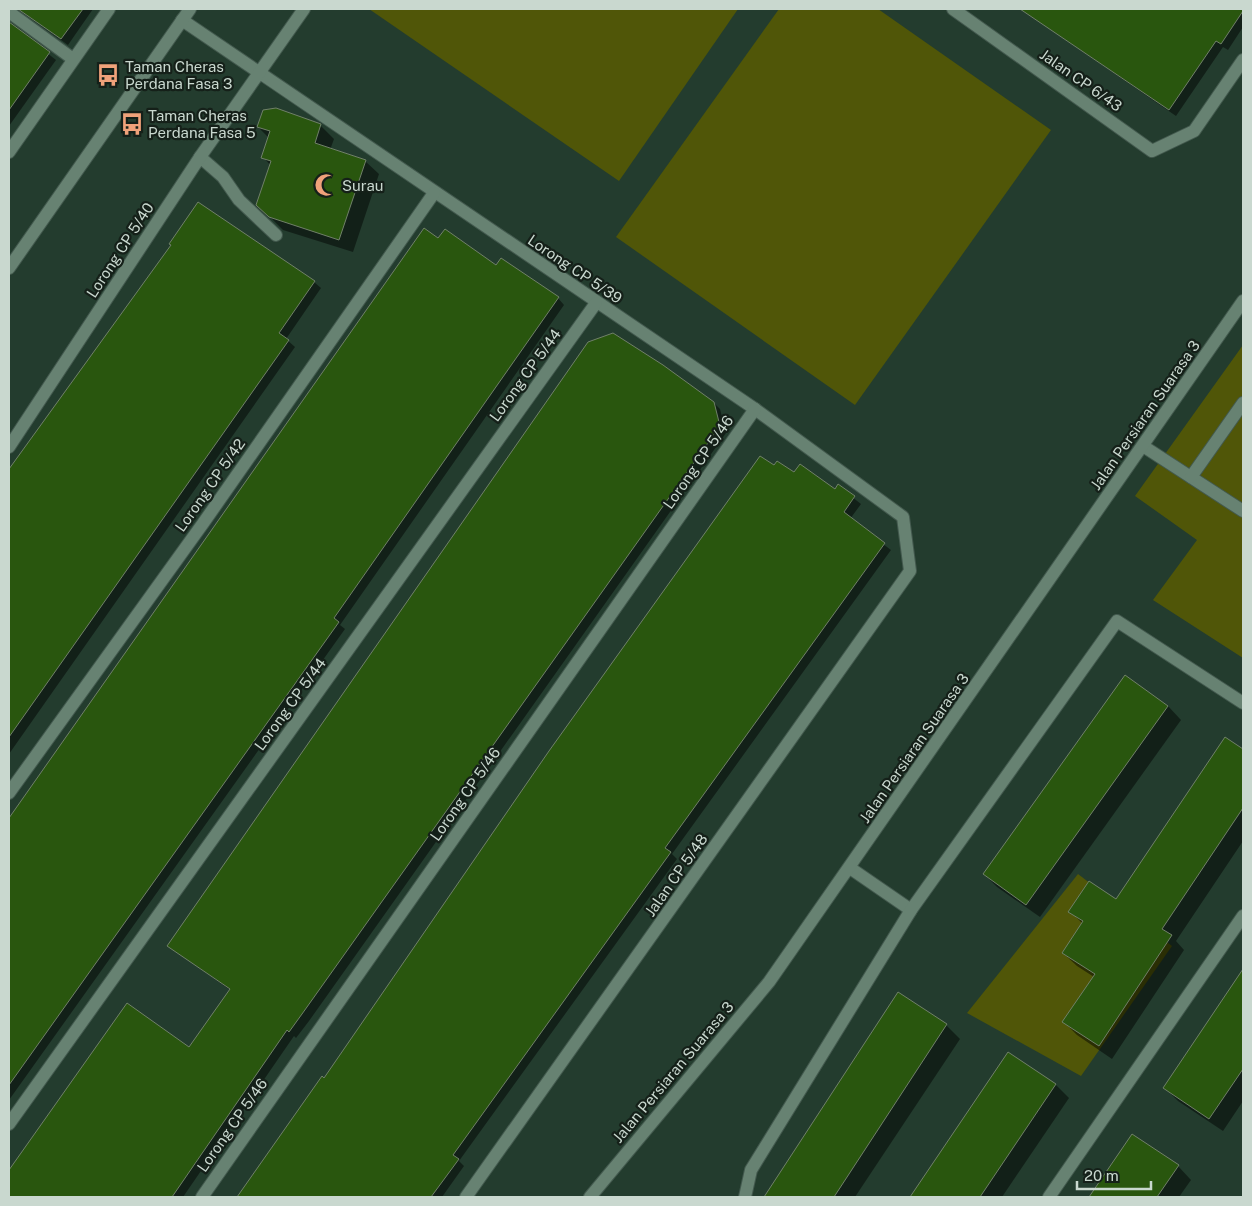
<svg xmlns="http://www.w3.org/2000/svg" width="1252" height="1206" font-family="'Public Sans',sans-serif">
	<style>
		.green { fill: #505608 }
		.shadow { fill: #0007 }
		.building { fill: #29560e; stroke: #708069 }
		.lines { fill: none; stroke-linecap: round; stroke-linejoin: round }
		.minor-casing { stroke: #43594e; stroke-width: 14 }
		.minor { stroke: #678272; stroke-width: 12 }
		.labels { text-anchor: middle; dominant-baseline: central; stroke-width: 4.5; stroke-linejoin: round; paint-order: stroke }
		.poi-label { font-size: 15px; fill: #c9d8cf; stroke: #152019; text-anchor: start }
		.street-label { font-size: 15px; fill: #c9d8cf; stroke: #152019 }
	</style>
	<rect width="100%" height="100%" fill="#233c2e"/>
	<!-- green -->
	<g class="green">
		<path d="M 369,9 L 738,9 L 619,181 Z"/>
		<path d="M 779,9 L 878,9 L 1051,130 L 855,405 L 616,237 Z"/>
		<path d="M 1243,345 L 1243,658 L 1153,600 L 1197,540 L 1135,496 Z"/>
		<path d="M 1078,874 L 1172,946 L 1081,1076 L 967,1013 Z"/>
	</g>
	<!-- shadow -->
	<g class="shadow">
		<path d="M 9,9 L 93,9 L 68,45 L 21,11 Z"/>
		<path d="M 1021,9 L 1243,9 L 1243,27 L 1228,50 L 1223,47 L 1176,116 Z"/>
		<path d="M 9,23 L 56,60 L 9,126 Z"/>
		<path d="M 276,109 L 321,126 L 334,139 L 330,150 L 365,161 L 379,174 L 353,252 L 283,230 L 258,205 L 271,166 L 263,157 L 269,138 L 258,127 Z"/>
		<path d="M 424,230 L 438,240 L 497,266 L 558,298 L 564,305 L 340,625 L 345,629 L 9,1100 L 9,820 Z"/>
		<path d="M 172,245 L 314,282 L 321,288 L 286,339 L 295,347 L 9,754 L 9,470 Z"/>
		<path d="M 713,402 L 720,409 L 726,433 L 309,1021 L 296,1038 L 294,1036 L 183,1197 L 9,1197 L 9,1171 L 128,1005 L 189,1048 L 230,990 L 169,946 Z"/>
		<path d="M 774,467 L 835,491 L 838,486 L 861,504 L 850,519 L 891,550 L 672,854 L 677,859 L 459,1161 L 464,1166 L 442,1197 L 239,1197 L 322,1078 L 325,1080 Z"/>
		<path d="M 1125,677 L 1168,706 L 1181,720 L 1040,917 L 997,887 L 984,874 Z"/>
		<path d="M 1225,739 L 1243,751 L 1243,841 L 1176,941 L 1184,950 L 1112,1059 L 1077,1035 L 1064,1022 L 1094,977 L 1077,966 L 1063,953 L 1083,924 L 1070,911 L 1116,901 Z"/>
		<path d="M 1243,972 L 1243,1101 L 1223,1131 L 1178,1101 L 1165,1088 Z"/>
		<path d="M 898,994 L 946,1025 L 960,1039 L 855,1197 L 765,1197 Z"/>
		<path d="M 1009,1054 L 1056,1085 L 1069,1098 L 1002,1197 L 912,1197 Z"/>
		<path d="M 1132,1136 L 1178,1166 L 1191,1180 L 1179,1197 L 1090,1197 Z"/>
	</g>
	<!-- building -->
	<g class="building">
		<path d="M 18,9 L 83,9 L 61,39 Z"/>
		<path d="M 1020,9 L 1243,9 L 1243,11 L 1221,44 L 1216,41 L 1169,110 Z"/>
		<path d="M 9,22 L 50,52 L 9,110 Z"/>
		<path d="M 276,108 L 321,124 L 315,143 L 366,160 L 339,240 L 269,217 L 256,205 L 271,161 L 261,158 L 270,131 L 257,127 L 263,110 Z"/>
		<path d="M 198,202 L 315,281 L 279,333 L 289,340 L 9,737 L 9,469 L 171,245 L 169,244 Z"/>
		<path d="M 424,228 L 438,238 L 445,229 L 496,265 L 501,258 L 559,297 L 334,618 L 339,622 L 9,1085 L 9,818 Z"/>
		<path d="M 613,333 L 663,365 L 714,402 L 720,426 L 302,1014 L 289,1032 L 287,1030 L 172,1197 L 9,1197 L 9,1170 L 127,1003 L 189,1047 L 230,989 L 167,946 L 588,342 Z"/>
		<path d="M 760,456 L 774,465 L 777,461 L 794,472 L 800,464 L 835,489 L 838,484 L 855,496 L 844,512 L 885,543 L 665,848 L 671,852 L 453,1155 L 459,1159 L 431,1197 L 237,1197 L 322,1076 L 324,1078 L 549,751 Z"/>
		<path d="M 1125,675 L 1168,706 L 1026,905 L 983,874 Z"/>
		<path d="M 1225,737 L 1243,749 L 1243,808 L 1162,929 L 1172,935 L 1099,1046 L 1062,1022 L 1095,974 L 1062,953 L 1083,921 L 1068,912 L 1089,881 L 1116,899 Z"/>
		<path d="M 1243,969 L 1243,1069 L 1209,1119 L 1163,1088 Z"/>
		<path d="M 898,992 L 947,1024 L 834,1197 L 764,1197 Z"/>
		<path d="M 1008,1052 L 1056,1084 L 980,1197 L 910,1197 Z"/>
		<path d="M 1132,1134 L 1179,1165 L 1157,1197 L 1089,1197 Z"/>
	</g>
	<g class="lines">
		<defs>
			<g id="minor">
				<path d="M 953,9 L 1152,151 L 1194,131 L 1243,60"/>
				<path d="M 9,12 L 73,59"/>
				<path d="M 182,20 L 755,409 L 903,517 L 910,571 L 466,1197"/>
				<path d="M 9,152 L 109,9"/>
				<path d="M 200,157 L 223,177 L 239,200 L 276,235"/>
				<path d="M 9,268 L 190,9"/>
				<path d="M 1143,446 L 1243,511"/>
				<path d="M 9,447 L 200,157 L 304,9"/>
				<path d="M 1191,477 L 1243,403"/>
				<path d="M 9,793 L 204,522 L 434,193"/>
				<path d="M 850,868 L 911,910"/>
				<path d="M 9,1124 L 596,303"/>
				<path d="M 202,1197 L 755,409"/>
				<path d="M 590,1197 L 769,982 L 1243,301"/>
				<path d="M 745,1197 L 751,1170 L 911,910 L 1117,621 L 1243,703"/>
				<path d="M 1049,1197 L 1243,916"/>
			</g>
		</defs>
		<!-- minor casing -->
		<use href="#minor" class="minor-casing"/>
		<!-- minor -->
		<use href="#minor" class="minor"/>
	</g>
	<!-- icons -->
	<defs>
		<symbol id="bus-bare" viewBox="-9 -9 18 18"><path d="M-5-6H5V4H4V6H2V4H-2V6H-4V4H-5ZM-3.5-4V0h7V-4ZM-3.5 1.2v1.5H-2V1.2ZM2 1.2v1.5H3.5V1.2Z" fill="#f0a27a" stroke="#152019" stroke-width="2.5" paint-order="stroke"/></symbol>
		<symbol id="mosque-bare" viewBox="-9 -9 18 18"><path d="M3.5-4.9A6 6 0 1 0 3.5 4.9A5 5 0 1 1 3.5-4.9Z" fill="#f0a27a" stroke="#152019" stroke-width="2.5" paint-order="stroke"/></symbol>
	</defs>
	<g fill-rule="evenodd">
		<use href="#bus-bare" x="92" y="59" width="32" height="32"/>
		<use href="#bus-bare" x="116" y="108" width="32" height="32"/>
		<use href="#mosque-bare" x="310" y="169" width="32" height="32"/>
	</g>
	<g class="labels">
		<!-- poi labels -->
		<g class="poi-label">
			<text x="125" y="66">Taman Cheras<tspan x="125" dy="17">Perdana Fasa 3</tspan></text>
			<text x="148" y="115">Taman Cheras<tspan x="148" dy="17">Perdana Fasa 5</tspan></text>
			<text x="342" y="185">Surau</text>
		</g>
		<!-- street labels -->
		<g class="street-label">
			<text transform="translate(1081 80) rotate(35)">Jalan CP 6/43</text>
			<text transform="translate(120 250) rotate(-57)">Lorong CP 5/40</text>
			<text transform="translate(575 269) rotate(34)">Lorong CP 5/39</text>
			<text transform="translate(525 375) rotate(-54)">Lorong CP 5/44</text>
			<text transform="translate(1145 415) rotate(-55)">Jalan Persiaran Suarasa 3</text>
			<text transform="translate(698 462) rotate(-55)">Lorong CP 5/46</text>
			<text transform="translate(210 485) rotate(-55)">Lorong CP 5/42</text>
			<text transform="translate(290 704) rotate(-54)">Lorong CP 5/44</text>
			<text transform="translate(914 748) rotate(-55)">Jalan Persiaran Suarasa 3</text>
			<text transform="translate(465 794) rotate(-55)">Lorong CP 5/46</text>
			<text transform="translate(676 875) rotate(-55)">Jalan CP 5/48</text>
			<text transform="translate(673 1072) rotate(-50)">Jalan Persiaran Suarasa 3</text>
			<text transform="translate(232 1125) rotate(-55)">Lorong CP 5/46</text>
		</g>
	</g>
	<!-- border -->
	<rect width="1252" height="1206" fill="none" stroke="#c9d8cf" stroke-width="20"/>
	<!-- scale -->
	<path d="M1077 1181v8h74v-8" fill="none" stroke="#c9d8cf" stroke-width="2.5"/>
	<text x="1084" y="1181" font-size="15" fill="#c9d8cf" stroke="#152019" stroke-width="4" paint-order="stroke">20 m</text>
</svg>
